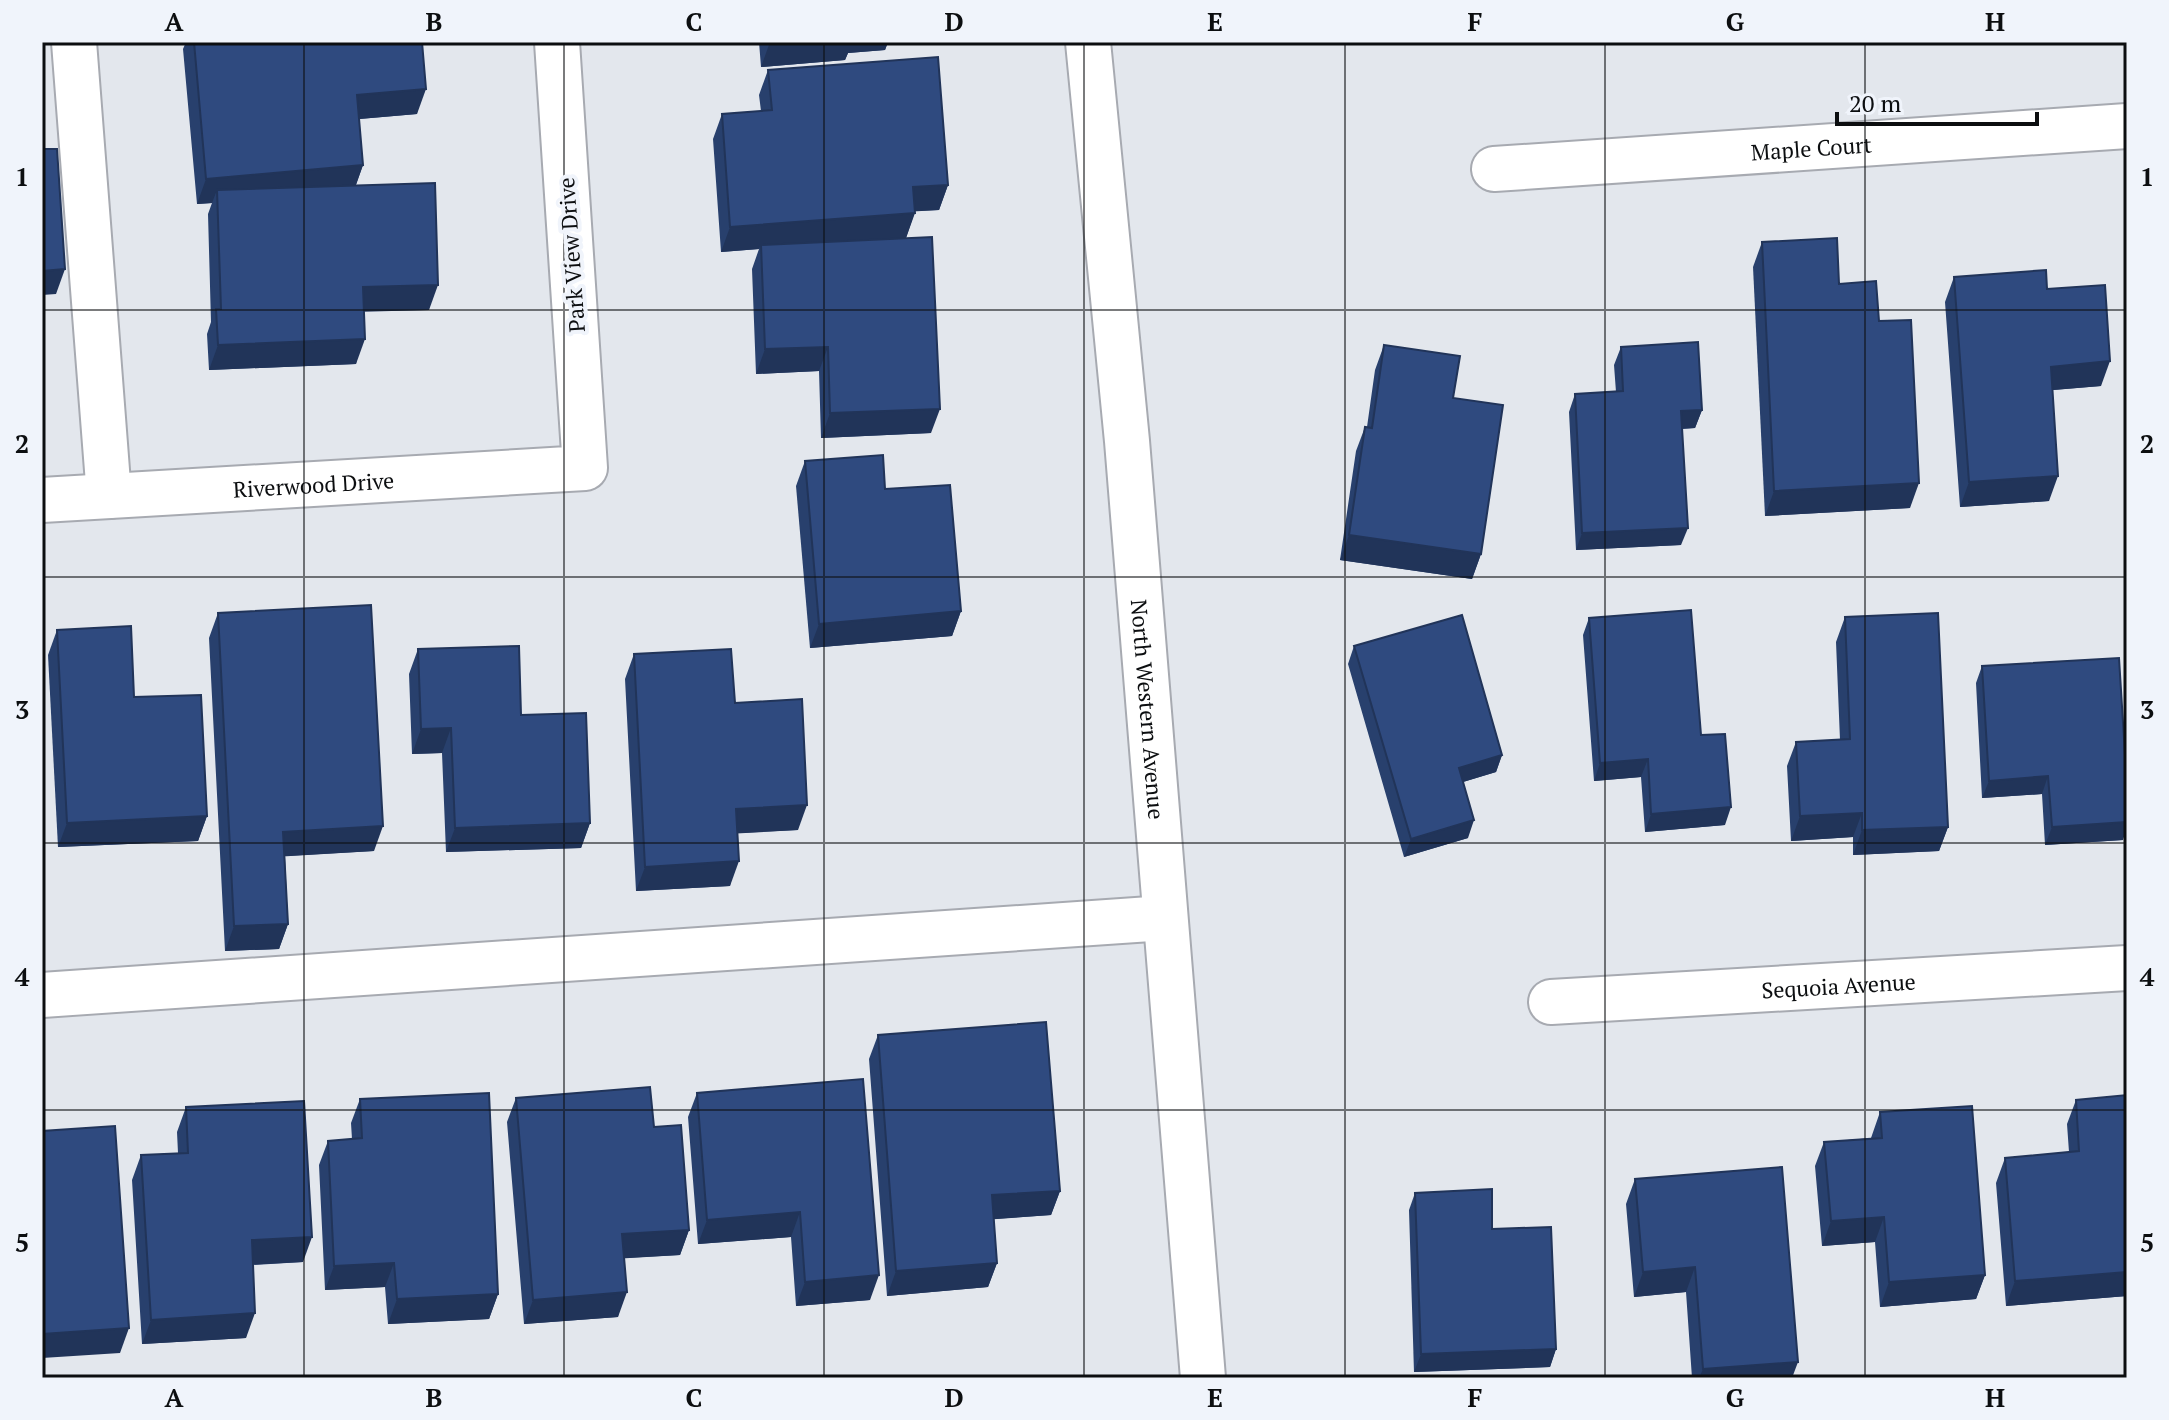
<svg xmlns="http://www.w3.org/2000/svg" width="2169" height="1420" font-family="'PT Serif',serif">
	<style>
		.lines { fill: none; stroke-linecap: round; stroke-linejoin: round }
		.minor-casing { stroke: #a7aab1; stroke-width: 48 }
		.major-casing { stroke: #a7aab1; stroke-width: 48 }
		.minor { stroke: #fff; stroke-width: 44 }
		.major { stroke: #fff; stroke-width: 44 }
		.wall { fill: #28406d }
		.shaded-wall { fill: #213459 }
		.building { fill: #2f4a7f; stroke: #213459; stroke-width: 2 }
		.grid { fill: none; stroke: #0c0e10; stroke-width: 2; stroke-opacity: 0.55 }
		.labels { text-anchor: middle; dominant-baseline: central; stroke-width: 8; stroke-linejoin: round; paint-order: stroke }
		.street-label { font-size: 22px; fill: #0c0e10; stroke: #f0f4fb }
		.neatline { fill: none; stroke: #0c0e10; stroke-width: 3 }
		.grid-label { font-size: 26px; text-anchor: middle; font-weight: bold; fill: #0c0e10 }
	</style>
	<rect width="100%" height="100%" fill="#e3e7ed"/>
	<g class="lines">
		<defs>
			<g id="minor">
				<path d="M 74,42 L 109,496"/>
				<path id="s1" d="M 1494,169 L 2127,126"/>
				<path id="s2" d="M 42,500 L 585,468 L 557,42"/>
				<path d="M 42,995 L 1165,918"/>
				<path id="s3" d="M 1551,1002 L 2127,968"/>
			</g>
			<g id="major">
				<path id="s4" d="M 1088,42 L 1127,441 L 1203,1378"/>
			</g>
		</defs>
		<!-- minor casing -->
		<use href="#minor" class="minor-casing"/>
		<!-- major casing -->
		<use href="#major" class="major-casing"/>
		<!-- minor -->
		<use href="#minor" class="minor"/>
		<!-- major -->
		<use href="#major" class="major"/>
	</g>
	<!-- wall -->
	<g class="wall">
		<path d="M 186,42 L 422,42 L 417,114 L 359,119 L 363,165 L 356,185 L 429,310 L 364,311 L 356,364 L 209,370 L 207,334 L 211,322 L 208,214 L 212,203 L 197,204 L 183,49 Z"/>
		<path d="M 759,42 L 888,42 L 885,50 L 848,53 L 845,60 L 761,67 Z"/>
		<path d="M 768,70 L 948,185 L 939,210 L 915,211 L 906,238 L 883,239 L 931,433 L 821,438 L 819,371 L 756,374 L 752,269 L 759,249 L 721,252 L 713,139 L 722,114 L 761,111 L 759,95 Z"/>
		<path d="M 1762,242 L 1839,284 L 1879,321 L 1910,508 L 1765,516 L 1753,267 Z"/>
		<path d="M 1954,277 L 2047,289 L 2101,386 L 2052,390 L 2049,501 L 1960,507 L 1945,302 Z"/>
		<path d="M 1384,345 L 1453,398 L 1481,554 L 1472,579 L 1340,560 L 1356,451 L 1365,427 L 1367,427 L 1375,370 Z"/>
		<path d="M 1621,347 L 1702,410 L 1695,428 L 1682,429 L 1681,545 L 1576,550 L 1569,412 L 1575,394 L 1616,392 L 1614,365 Z"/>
		<path d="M 805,461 L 885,489 L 961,611 L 952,636 L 810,648 L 796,486 Z"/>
		<path d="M 218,613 L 374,851 L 285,856 L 288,924 L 279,949 L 225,951 L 209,638 Z"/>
		<path d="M 1845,617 L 1948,827 L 1939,851 L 1853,855 L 1853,837 L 1791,841 L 1787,766 L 1796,742 L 1840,740 L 1836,642 Z"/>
		<path d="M 1589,618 L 1701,735 L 1725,825 L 1645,832 L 1641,777 L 1594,781 L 1583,635 Z"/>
		<path d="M 57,630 L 134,697 L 207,816 L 198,841 L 58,847 L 48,655 Z"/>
		<path d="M 1354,646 L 1502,755 L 1496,772 L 1463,782 L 1468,838 L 1404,857 L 1348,664 Z"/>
		<path d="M 418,649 L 521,715 L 590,823 L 581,848 L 446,852 L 442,753 L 412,754 L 409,674 Z"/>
		<path d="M 634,654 L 735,703 L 798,830 L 738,833 L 730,886 L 636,891 L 625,679 Z"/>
		<path d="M 1982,666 L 2123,840 L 2045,845 L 2042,794 L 1982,798 L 1976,683 Z"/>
		<path d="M 878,1035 L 1060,1191 L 1051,1215 L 994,1219 L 997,1263 L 988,1287 L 887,1296 L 869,1059 Z"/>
		<path d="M 863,1079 L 870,1300 L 796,1306 L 791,1237 L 698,1244 L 688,1117 L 697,1093 Z"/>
		<path d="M 2127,1095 L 2127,1296 L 2006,1306 L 1996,1183 L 2005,1158 L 2069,1152 L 2067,1124 L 2076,1100 Z"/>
		<path d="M 516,1098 L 654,1127 L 689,1230 L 680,1255 L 624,1258 L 618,1317 L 524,1324 L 507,1122 Z"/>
		<path d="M 360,1099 L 498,1294 L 489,1319 L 388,1324 L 385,1287 L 325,1290 L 319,1165 L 328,1141 L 352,1139 L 351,1123 Z"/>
		<path d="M 186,1107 L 303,1262 L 253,1265 L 246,1338 L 142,1344 L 132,1180 L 141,1155 L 178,1153 L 177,1132 Z"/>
		<path d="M 1880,1112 L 1985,1275 L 1976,1299 L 1880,1307 L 1875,1242 L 1822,1246 L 1815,1166 L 1824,1142 L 1871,1138 Z"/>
		<path d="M 1635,1179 L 1792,1378 L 1692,1378 L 1686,1292 L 1634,1297 L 1626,1204 Z"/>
		<path d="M 1415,1193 L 1492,1229 L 1556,1349 L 1550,1367 L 1414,1372 L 1409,1210 Z"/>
	</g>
	<!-- shaded-wall -->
	<g class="shaded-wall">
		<path d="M 770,42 L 888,42 L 885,50 L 848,53 L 845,60 L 761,67 Z"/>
		<path d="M 426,89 L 417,114 L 348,120 L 357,95 Z"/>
		<path d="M 363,165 L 354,190 L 217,190 L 212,203 L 197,204 L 206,179 Z"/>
		<path d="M 948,185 L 939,210 L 904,212 L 913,187 Z"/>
		<path d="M 915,213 L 906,238 L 761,249 L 761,245 L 759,249 L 721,252 L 730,227 Z"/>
		<path d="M 65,269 L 56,294 L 42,295 L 42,271 Z"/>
		<path d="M 438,285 L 429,310 L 354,312 L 363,287 Z"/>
		<path d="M 365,339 L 356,364 L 209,370 L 218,345 Z"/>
		<path d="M 828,347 L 819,371 L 756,374 L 765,349 Z"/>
		<path d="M 2110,361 L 2101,386 L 2042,391 L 2051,367 Z"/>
		<path d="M 940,409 L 931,433 L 821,438 L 830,413 Z"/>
		<path d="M 1702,410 L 1695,428 L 1675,429 L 1681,411 Z"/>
		<path d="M 2058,476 L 2049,501 L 1960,507 L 1969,482 Z"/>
		<path d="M 1919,483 L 1910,508 L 1765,516 L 1774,491 Z"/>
		<path d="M 1688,528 L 1681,545 L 1576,550 L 1582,533 Z"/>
		<path d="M 1349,535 L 1481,554 L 1472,579 L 1340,560 Z"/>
		<path d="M 961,611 L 952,636 L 810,648 L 819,624 Z"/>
		<path d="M 451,728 L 442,753 L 412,754 L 421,729 Z"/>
		<path d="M 1502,755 L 1496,772 L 1453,785 L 1459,768 Z"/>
		<path d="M 1648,759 L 1641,777 L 1594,781 L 1600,763 Z"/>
		<path d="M 2048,776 L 2042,794 L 1982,798 L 1989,781 Z"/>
		<path d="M 807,805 L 798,830 L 727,834 L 736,809 Z"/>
		<path d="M 1731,807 L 1725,825 L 1645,832 L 1651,814 Z"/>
		<path d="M 1862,813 L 1853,837 L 1791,841 L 1800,816 Z"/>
		<path d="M 207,816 L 198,841 L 58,847 L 67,823 Z"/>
		<path d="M 1474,820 L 1468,838 L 1404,857 L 1411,839 Z"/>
		<path d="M 2127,822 L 2127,827 L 2123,840 L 2045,845 L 2052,827 Z"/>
		<path d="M 590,823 L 581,848 L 446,852 L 455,828 Z"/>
		<path d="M 383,826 L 374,851 L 274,857 L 283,832 Z"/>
		<path d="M 1948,827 L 1939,851 L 1853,855 L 1862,830 Z"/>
		<path d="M 739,861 L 730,886 L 636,891 L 645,867 Z"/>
		<path d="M 288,924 L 279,949 L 225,951 L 234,926 Z"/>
		<path d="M 1060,1191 L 1051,1215 L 983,1220 L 992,1195 Z"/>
		<path d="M 800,1212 L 791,1237 L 698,1244 L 707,1220 Z"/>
		<path d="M 1884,1217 L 1875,1242 L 1822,1246 L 1831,1221 Z"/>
		<path d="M 689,1230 L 680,1255 L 613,1259 L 622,1234 Z"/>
		<path d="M 312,1237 L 303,1262 L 243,1265 L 252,1240 Z"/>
		<path d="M 394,1263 L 385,1287 L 325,1290 L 334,1266 Z"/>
		<path d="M 997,1263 L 988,1287 L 887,1296 L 896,1271 Z"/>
		<path d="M 1695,1267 L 1686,1292 L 1634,1297 L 1643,1272 Z"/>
		<path d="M 2127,1272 L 2127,1296 L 2006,1306 L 2015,1281 Z"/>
		<path d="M 879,1275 L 870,1300 L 796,1306 L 805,1282 Z"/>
		<path d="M 1985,1275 L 1976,1299 L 1880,1307 L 1889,1282 Z"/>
		<path d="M 627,1292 L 618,1317 L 524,1324 L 533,1300 Z"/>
		<path d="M 498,1294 L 489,1319 L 388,1324 L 397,1299 Z"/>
		<path d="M 255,1313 L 246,1338 L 142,1344 L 151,1320 Z"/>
		<path d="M 129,1328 L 120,1353 L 42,1358 L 42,1334 Z"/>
		<path d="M 1556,1349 L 1550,1367 L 1414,1372 L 1421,1354 Z"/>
		<path d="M 1798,1362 L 1792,1378 L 1699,1378 L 1703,1369 Z"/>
	</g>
	<!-- building -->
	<g class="building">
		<path d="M 194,42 L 422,42 L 426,89 L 357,95 L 363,165 L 206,179 Z"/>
		<path d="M 938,57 L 948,185 L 913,187 L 915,213 L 730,227 L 722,114 L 772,110 L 768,70 Z"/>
		<path d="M 42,149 L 57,149 L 65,269 L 42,271 Z"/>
		<path d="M 435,183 L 438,285 L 363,287 L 365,339 L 218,345 L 216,309 L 221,309 L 217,190 Z"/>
		<path d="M 932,237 L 940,409 L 830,413 L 828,347 L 765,349 L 761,245 Z"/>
		<path d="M 1837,238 L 1839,284 L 1876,281 L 1879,321 L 1911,320 L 1919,483 L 1774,491 L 1762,242 Z"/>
		<path d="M 2046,270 L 2047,289 L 2105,285 L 2110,361 L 2051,367 L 2058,476 L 1969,482 L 1954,277 Z"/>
		<path d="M 1698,342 L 1702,410 L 1681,411 L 1688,528 L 1582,533 L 1575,394 L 1623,391 L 1621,347 Z"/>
		<path d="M 1384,345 L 1460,356 L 1453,398 L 1503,405 L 1481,554 L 1349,535 L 1365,427 L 1372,428 Z"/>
		<path d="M 883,455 L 885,489 L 950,485 L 961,611 L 819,624 L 805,461 Z"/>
		<path d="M 371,605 L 383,826 L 283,832 L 288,924 L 234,926 L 218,613 Z"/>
		<path d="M 1691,610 L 1701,735 L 1725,734 L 1731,807 L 1651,814 L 1648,759 L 1600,763 L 1589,618 Z"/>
		<path d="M 1938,613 L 1948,827 L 1862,830 L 1862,813 L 1800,816 L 1796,742 L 1850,739 L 1845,617 Z"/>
		<path d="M 1462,615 L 1502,755 L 1459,768 L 1474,820 L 1411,839 L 1354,646 Z"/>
		<path d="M 131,626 L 134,697 L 201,695 L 207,816 L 67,823 L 57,630 Z"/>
		<path d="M 519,646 L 521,715 L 586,713 L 590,823 L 455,828 L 451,728 L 421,729 L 418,649 Z"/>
		<path d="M 731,649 L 735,703 L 802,699 L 807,805 L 736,809 L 739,861 L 645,867 L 634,654 Z"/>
		<path d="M 2119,658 L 2127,787 L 2127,822 L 2052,827 L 2048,776 L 1989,781 L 1982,666 Z"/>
		<path d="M 1046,1022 L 1060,1191 L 992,1195 L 997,1263 L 896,1271 L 878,1035 Z"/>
		<path d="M 863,1079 L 879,1275 L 805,1282 L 800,1212 L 707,1220 L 697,1093 Z"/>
		<path d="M 650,1087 L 654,1127 L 681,1125 L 689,1230 L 622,1234 L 627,1292 L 533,1300 L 516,1098 Z"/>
		<path d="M 489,1093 L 498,1294 L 397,1299 L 394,1263 L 334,1266 L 328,1141 L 362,1138 L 360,1099 Z"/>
		<path d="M 2127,1095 L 2127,1272 L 2015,1281 L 2005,1158 L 2079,1151 L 2076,1100 Z"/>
		<path d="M 304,1101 L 312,1237 L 252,1240 L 255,1313 L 151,1320 L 141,1155 L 188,1153 L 186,1107 Z"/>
		<path d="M 1972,1106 L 1985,1275 L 1889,1282 L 1884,1217 L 1831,1221 L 1824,1142 L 1882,1138 L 1880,1112 Z"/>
		<path d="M 115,1126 L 129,1328 L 42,1334 L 42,1131 Z"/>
		<path d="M 1782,1167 L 1798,1362 L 1703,1369 L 1695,1267 L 1643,1272 L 1635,1179 Z"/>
		<path d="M 1492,1189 L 1492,1229 L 1551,1227 L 1556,1349 L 1421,1354 L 1415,1193 Z"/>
	</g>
	<!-- grid -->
	<path class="grid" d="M 304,42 L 304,1378M 564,42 L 564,1378M 824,42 L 824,1378M 1084,42 L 1084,1378M 1345,42 L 1345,1378M 1605,42 L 1605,1378M 1865,42 L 1865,1378M 42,310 L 2127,310M 42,577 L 2127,577M 42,843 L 2127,843M 42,1110 L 2127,1110"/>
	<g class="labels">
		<!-- street labels -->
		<g class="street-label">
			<text stroke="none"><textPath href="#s1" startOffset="318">Maple Court</textPath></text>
			<text transform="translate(571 255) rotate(-94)">Park View Drive</text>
			<text stroke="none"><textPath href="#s2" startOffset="272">Riverwood Drive</textPath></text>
			<text stroke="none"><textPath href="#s4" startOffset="670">North Western Avenue</textPath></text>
			<text stroke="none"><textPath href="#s3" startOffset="288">Sequoia Avenue</textPath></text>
		</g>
	</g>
	<!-- border -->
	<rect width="2169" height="1420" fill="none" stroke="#f0f4fb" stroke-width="88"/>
	<!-- scale -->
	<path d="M1837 112v12h200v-12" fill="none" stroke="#0c0e10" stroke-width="4"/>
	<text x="1849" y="112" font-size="24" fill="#0c0e10" stroke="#f0f4fb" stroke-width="6" paint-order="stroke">20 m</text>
	<rect x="44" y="44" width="2081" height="1332" class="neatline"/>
	<g class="grid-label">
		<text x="174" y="31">A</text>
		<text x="434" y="31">B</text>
		<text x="694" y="31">C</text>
		<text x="954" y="31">D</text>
		<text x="1215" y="31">E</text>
		<text x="1475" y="31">F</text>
		<text x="1735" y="31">G</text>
		<text x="1995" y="31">H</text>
		<text x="22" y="186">1</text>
		<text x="2147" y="186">1</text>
		<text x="22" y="453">2</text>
		<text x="2147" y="453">2</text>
		<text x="22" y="719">3</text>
		<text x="2147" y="719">3</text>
		<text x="22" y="986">4</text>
		<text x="2147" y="986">4</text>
		<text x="22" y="1252">5</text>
		<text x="2147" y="1252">5</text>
		<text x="174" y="1407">A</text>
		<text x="434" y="1407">B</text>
		<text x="694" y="1407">C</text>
		<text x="954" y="1407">D</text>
		<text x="1215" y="1407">E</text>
		<text x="1475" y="1407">F</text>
		<text x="1735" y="1407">G</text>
		<text x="1995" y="1407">H</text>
	</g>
</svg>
